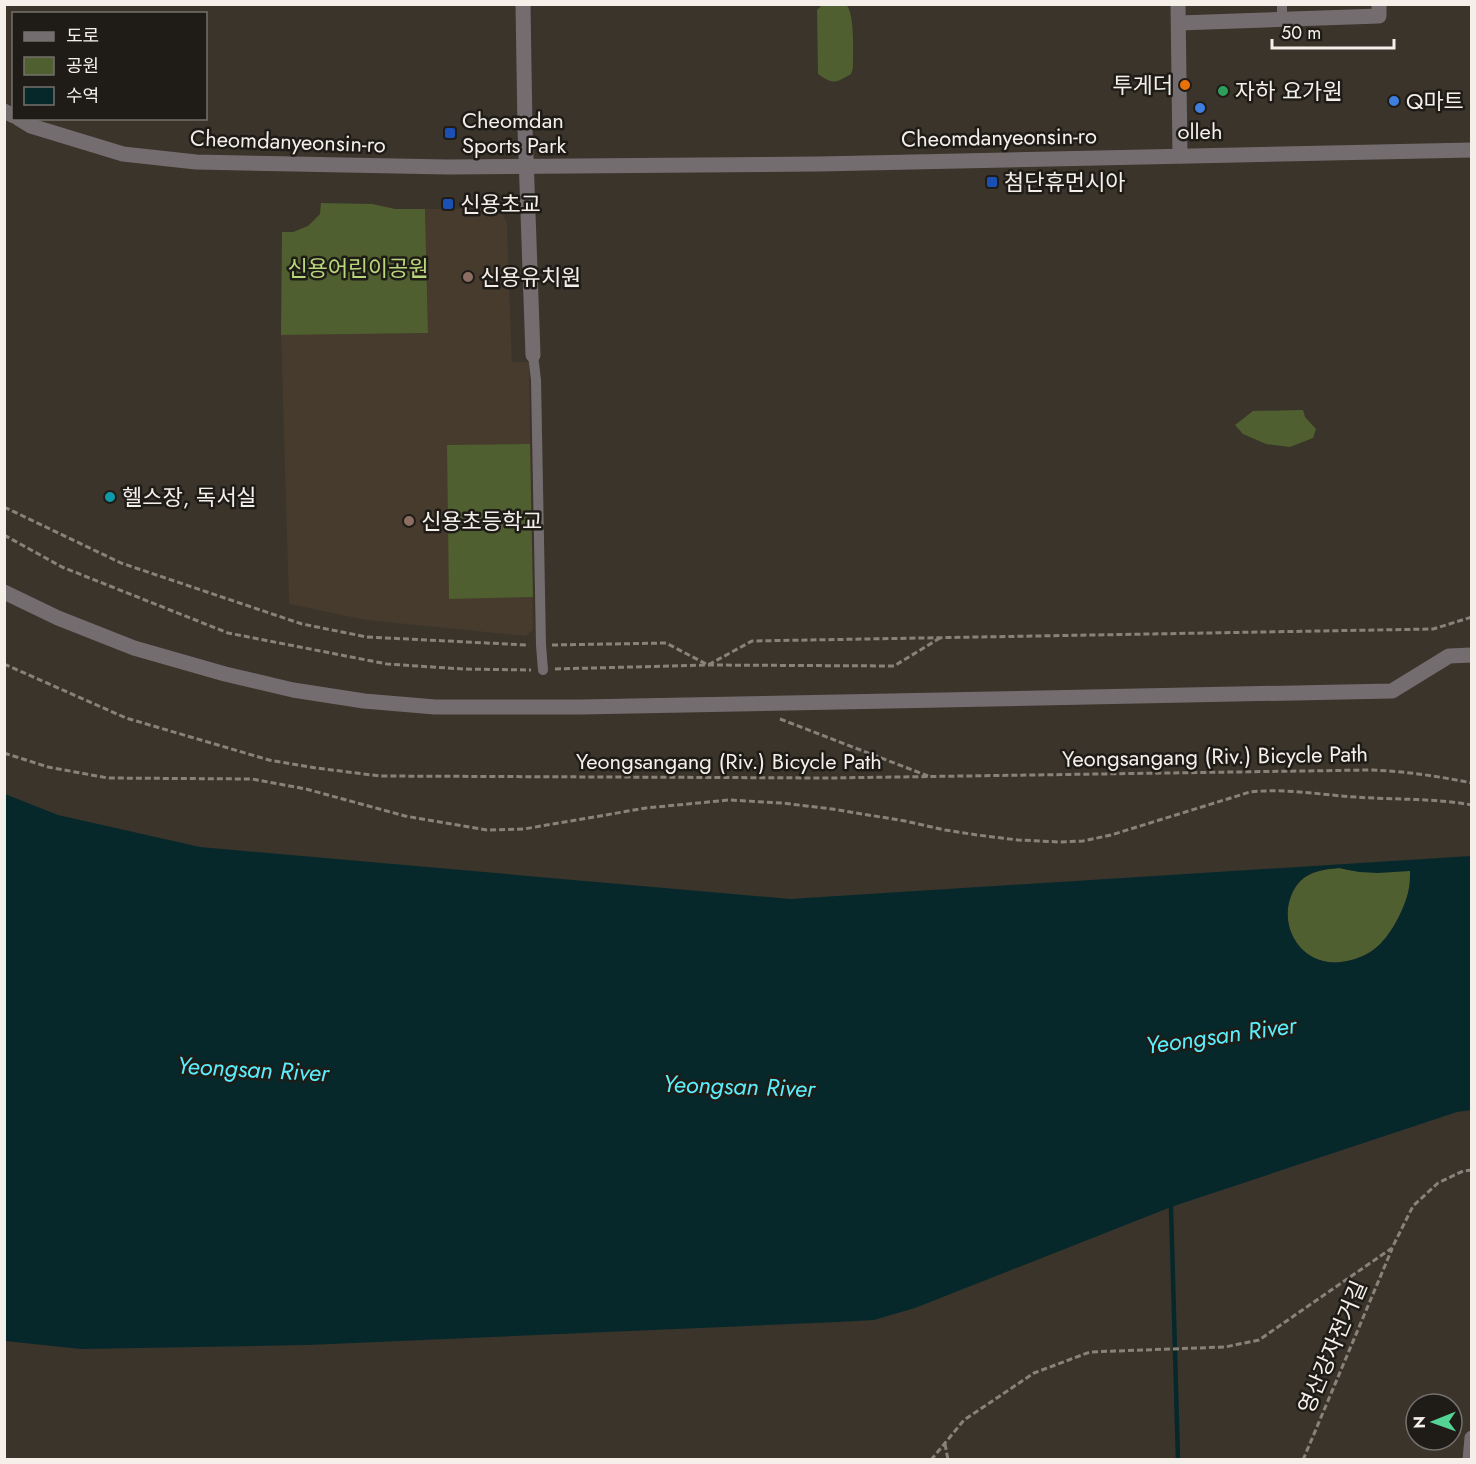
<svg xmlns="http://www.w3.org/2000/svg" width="1476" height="1464" font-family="Jost,'Noto Sans KR',sans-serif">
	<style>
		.built { fill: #463b2c }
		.green { fill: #505f2f }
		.water { fill: #07282b; fill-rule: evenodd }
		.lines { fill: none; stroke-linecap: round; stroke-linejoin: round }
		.stream { stroke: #07282b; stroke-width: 4.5 }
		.path { stroke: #88827a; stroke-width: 3; stroke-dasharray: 6 3; stroke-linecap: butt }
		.pedestrian { stroke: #736d6f; stroke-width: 10 }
		.minor { stroke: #736d6f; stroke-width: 15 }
		.tertiary { stroke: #736d6f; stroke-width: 15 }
		.food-dot { fill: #e8710a; stroke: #1f1c18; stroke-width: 2 }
		.leisure-dot { fill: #2e9e5b; stroke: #1f1c18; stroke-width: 2 }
		.shop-dot { fill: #3f7fe0; stroke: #1f1c18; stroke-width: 2 }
		.transit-dot { fill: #1a4fb4; stroke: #1f1c18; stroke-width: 2 }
		.education-dot { fill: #8d6e63; stroke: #1f1c18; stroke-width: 2 }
		.culture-dot { fill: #0f9aa8; stroke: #1f1c18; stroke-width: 2 }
		.labels { text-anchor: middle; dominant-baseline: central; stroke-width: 5; stroke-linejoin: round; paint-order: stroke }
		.poi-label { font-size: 22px; fill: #f4efe9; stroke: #1f1c18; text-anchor: start }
		.street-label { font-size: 22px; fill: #f4efe9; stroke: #1f1c18 }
		.park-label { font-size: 22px; fill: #b8d77a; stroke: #1f1c18 }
		.water-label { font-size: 24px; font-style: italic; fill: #5aeefb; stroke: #1f1c18 }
	</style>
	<rect width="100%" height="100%" fill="#3b342b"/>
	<!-- built -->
	<path class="built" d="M 500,208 L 507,223 L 512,362 L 529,362 L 533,630 L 526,636 L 366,620 L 289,604 L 281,335 L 428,333 L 425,209 Z"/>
	<!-- green -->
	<g class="green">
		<path d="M 822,5 C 828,4 841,2 846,5 C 855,11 853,56 853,68 L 851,74 C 835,83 834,85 818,74 L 817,10 Z"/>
		<path d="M 321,203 L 372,204 L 395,209 L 425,209 L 428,333 L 281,335 L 282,232 L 293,232 L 308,226 L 320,214 Z"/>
		<path d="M 1303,410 L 1305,417 L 1316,429 L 1313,438 L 1290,447 L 1266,444 L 1243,434 L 1235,425 L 1253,411 Z"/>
		<path d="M 530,444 L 533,597 L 449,599 L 447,445 Z"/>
		<path d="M 1339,868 C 1365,874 1385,872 1411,870 C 1410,878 1410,886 1408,893 C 1405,906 1394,928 1386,938 C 1373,954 1349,965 1328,962 C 1297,958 1280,924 1291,896 C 1301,873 1317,870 1339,868 Z"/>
	</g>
	<!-- water -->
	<path class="water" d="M 5,794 L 58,815 L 200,847 L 790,899 L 1471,856 L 1471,1110 L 1457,1112 L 1171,1207 L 915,1308 L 874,1320 L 838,1322 L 308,1345 L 81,1349 L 5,1341 ZM 1339,868 L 1359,872 L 1378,873 L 1410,871 C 1410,878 1410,886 1408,893 C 1403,913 1388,940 1372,951 C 1361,959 1341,964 1328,962 C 1297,958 1280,924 1291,896 C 1300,873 1317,870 1339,868 Z"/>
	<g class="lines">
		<!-- stream -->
		<path class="stream" d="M 1171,1207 L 1178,1460"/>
		<!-- path -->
		<g class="path">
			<path d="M 4,507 L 121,563 L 302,624 L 367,637 L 527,645"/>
			<path d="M 4,535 L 62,567 L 228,633 L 387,664 L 463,669 L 531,670"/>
			<path d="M 552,645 L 666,643 L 708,665 L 752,641 L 1433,629 L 1472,617"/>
			<path d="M 4,664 L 126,718 L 269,760 L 316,768 L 380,776 L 829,778 L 1369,770 C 1404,771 1437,776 1472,783"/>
			<path d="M 555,669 L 708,665 L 894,666 L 940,638"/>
			<path d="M 780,719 L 928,776"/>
			<path d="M 4,753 L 48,767 L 108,778 L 252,779 L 306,789 L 405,816 L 487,830 L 524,829 L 646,808 L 729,800 L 782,803 L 832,809 L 905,821 L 945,830 L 977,835 L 1018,840 L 1060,842 L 1083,841 L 1111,835 L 1250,792 C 1286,788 1321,795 1356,797 C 1394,800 1434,798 1472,805"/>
			<path d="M 945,1444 L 948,1460"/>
			<path d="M 931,1460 L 964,1420 L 1034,1373 L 1090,1352 L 1225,1347 L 1259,1340 L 1392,1248 L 1413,1206 L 1438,1183 L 1463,1171 L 1472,1170"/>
			<path d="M 1303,1460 L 1392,1249"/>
		</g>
		<!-- pedestrian -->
		<g class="pedestrian">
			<path d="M 1282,4 L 1282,19"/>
			<path d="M 533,355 L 536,380 L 541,645 L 543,670"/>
		</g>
		<!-- minor -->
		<g class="minor">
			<path d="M 523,4 L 525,128 L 533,355"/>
			<path d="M 1178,4 L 1180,156"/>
			<path d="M 1179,23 L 1379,16 L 1379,4"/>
			<path d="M 4,592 L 58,618 L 134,648 L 225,674 L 293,690 L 364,701 L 435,707 L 581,707 L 1392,691 L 1449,656 L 1472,655"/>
		</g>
		<!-- tertiary -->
		<g class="tertiary">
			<path d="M 4,111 L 14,116"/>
			<path d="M 18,118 L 31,126 L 123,154 L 196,162 L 448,167 L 819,164 L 1472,150"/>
			<path d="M 1470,1460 L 1472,1438"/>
		</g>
	</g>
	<!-- markers -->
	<circle class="food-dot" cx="1185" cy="85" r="6"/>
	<circle class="leisure-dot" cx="1223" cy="91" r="6"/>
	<g class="shop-dot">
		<circle cx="1394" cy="101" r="6"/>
		<circle cx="1200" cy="108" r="6"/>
	</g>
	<g class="transit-dot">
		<rect x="444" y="127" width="12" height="12" rx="3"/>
		<rect x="986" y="176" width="12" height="12" rx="3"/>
		<rect x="442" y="198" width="12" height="12" rx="3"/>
	</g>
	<g class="education-dot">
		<circle cx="468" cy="277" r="6"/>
		<circle cx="409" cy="521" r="6"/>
	</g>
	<circle class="culture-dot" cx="110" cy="497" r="6"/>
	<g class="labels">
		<!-- poi labels -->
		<g class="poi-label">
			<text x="1173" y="85" text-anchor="end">투게더</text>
			<text x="1235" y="91">자하 요가원</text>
			<text x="1406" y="101">Q마트</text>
			<text x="462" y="120">Cheomdan<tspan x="462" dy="25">Sports Park</tspan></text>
			<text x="1200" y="131" text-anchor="middle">olleh</text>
			<text x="1004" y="182">첨단휴먼시아</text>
			<text x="460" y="204">신용초교</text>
			<text x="480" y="277">신용유치원</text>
			<text x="122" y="497">헬스장, 독서실</text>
			<text x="421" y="521">신용초등학교</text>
		</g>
		<!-- street labels -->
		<g class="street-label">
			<text transform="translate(999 137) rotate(-1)">Cheomdanyeonsin-ro</text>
			<text transform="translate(288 141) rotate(2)">Cheomdanyeonsin-ro</text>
			<text transform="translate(1215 756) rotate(-1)">Yeongsangang (Riv.) Bicycle Path</text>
			<text x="729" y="761">Yeongsangang (Riv.) Bicycle Path</text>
			<text transform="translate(1332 1347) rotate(-67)">영산강자전거길</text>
		</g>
		<!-- park labels -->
		<g class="park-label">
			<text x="358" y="268">신용어린이공원</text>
		</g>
		<!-- water labels -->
		<g class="water-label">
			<text transform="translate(1221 1035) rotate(-8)">Yeongsan River</text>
			<text transform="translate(253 1069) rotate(3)">Yeongsan River</text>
			<text transform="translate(739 1086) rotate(2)">Yeongsan River</text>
		</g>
	</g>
	<!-- border -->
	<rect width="1476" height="1464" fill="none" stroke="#f4efe9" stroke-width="12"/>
	<!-- legend -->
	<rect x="12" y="12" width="195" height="108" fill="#1f1c18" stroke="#74706c" stroke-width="1.5"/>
	<rect x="24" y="32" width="30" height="9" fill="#736d6f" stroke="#74706c" stroke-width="1.5"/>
	<text x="66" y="42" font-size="18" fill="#f4efe9">도로</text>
	<rect x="24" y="57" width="30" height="18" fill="#505f2f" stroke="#74706c" stroke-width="1.5"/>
	<text x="66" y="72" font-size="18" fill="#f4efe9">공원</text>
	<rect x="24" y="87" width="30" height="18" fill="#07282b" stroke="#74706c" stroke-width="1.5"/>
	<text x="66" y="102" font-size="18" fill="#f4efe9">수역</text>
	<!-- north arrow -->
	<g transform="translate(1434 1422) rotate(269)"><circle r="28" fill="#1f1c18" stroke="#74706c" stroke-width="1.5"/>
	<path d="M0-4.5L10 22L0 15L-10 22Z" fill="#54d395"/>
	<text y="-9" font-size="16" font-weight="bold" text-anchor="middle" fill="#f4efe9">N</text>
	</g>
	<!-- scale -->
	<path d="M1272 39v9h122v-9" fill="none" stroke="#f4efe9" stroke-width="3"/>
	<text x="1281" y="39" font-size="18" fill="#f4efe9" stroke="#1f1c18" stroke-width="4.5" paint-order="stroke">50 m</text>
</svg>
